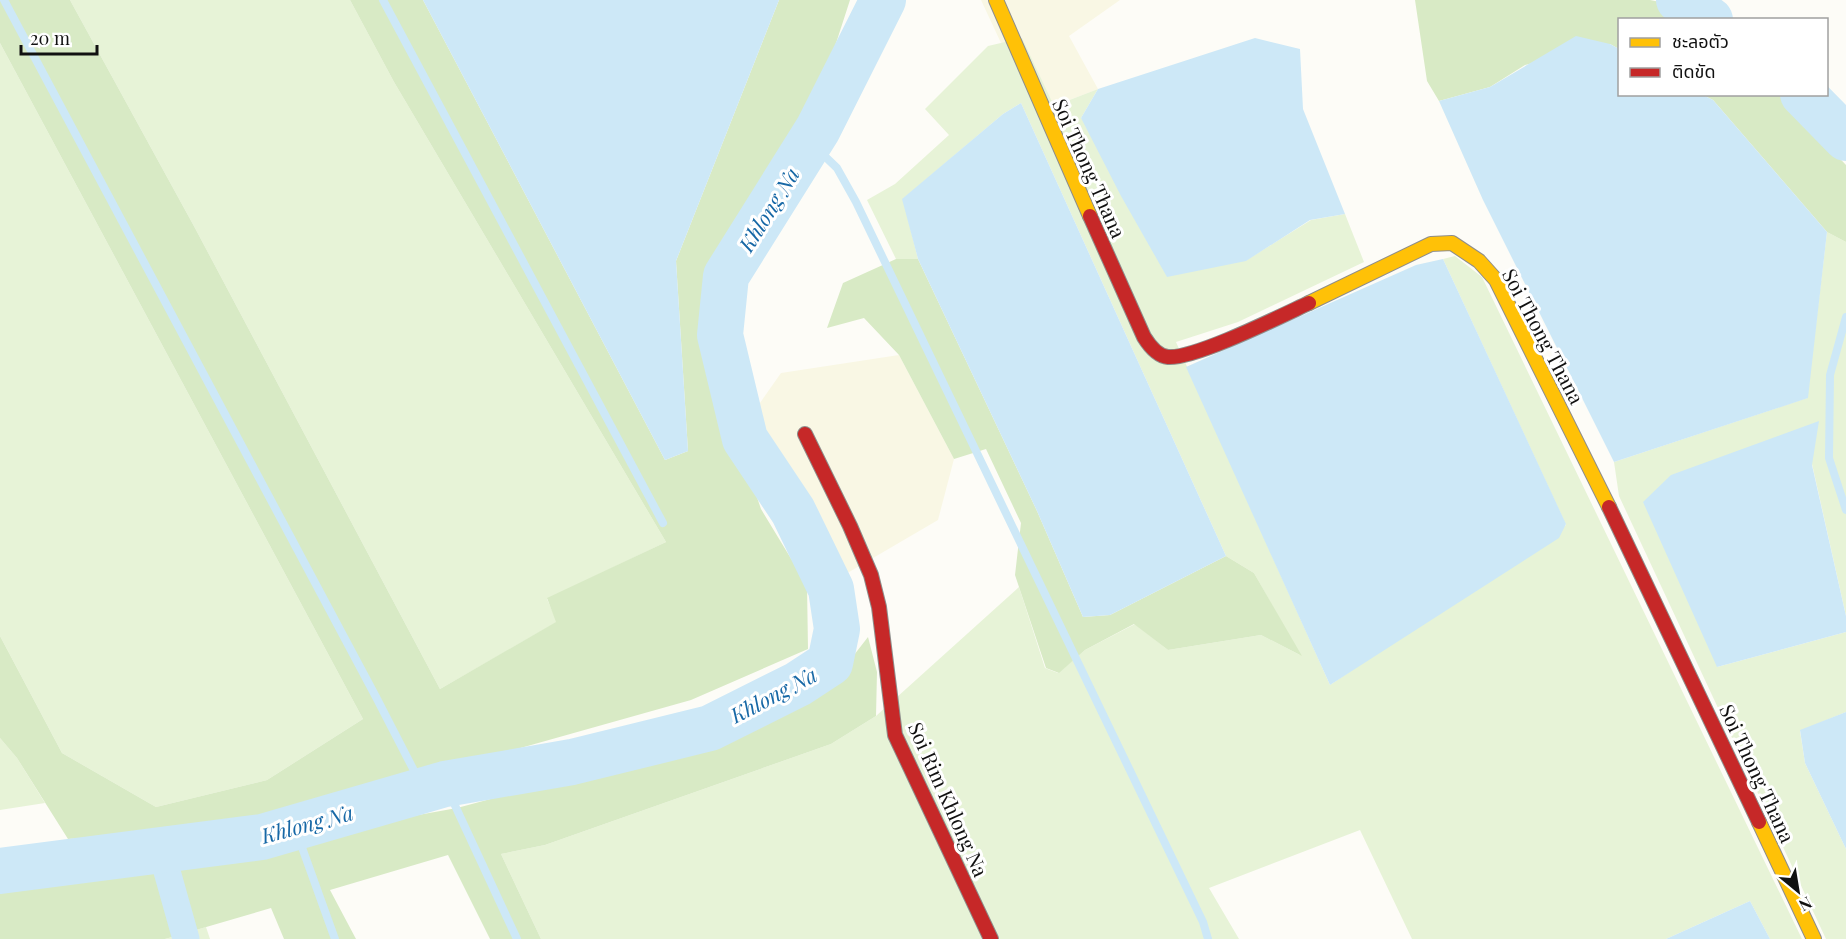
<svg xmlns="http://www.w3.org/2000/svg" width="1846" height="939" font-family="'Playfair Display','Noto Sans Thai',serif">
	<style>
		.farmland { fill: #f9f7e4 }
		.green { fill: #e7f3d7 }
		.forest { fill: #d8eac5 }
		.water { fill: #cde8f7 }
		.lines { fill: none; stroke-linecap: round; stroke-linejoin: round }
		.stream { stroke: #cde8f7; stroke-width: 8 }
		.canal { stroke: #cde8f7; stroke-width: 27 }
		.river { stroke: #cde8f7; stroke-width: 46 }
		.slow-casing { stroke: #8e8d8b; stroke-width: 16 }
		.jam-casing { stroke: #8e8d8b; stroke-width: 16 }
		.slow { stroke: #ffc107; stroke-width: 14 }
		.jam { stroke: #c62828; stroke-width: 14 }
		.labels { text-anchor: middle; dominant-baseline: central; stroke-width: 6; stroke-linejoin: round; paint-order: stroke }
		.street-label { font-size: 20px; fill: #111; stroke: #fff }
		.water-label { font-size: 21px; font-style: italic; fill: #1768a6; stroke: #fff }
	</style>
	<rect width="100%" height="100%" fill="#fdfcf7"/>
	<!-- farmland -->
	<g class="farmland">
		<path d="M 981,0 L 1120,0 L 1069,36 L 1098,89 L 1054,106 L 1001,43 Z"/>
		<path d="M 899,355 L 954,459 L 938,520 L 844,575 L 768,440 L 755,410 L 781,373 Z"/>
	</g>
	<!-- green -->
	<g class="green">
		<path d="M 70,0 L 350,0 L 394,82 L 666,542 L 547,599 L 557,622 L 440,689 L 195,228 Z"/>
		<path d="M 1022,38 L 1054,106 L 1098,89 L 1081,118 L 1245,261 L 1311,220 L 1345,214 L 1364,262 L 1238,322 L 1176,342 L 1330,685 L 1566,525 L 1443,259 L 1455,256 L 1482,277 L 1802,939 L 1770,939 L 1750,901 L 1666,939 L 1412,939 L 1360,830 L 1209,888 L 1239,939 L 541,939 L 501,854 L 545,845 L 831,744 L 876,716 L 1019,587 L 1045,668 L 1058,673 L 1085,650 L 1135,624 L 1168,650 L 1261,635 L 1300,655 L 1254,573 L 1226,556 L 1021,103 L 1003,114 L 903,199 L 918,259 L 896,259 L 867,200 L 895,184 L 949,135 L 925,109 L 988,46 Z"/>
		<path d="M 0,43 L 363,719 L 267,780 L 156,807 L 62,753 L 0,636 Z"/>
		<path d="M 1827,232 L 1846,242 L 1846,616 L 1812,464 L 1717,667 L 1846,632 L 1846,712 L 1800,731 L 1805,763 L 1846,849 L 1846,939 L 1826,939 L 1619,496 L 1614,462 L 1807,398 Z"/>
		<path d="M 0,738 L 17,758 L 45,803 L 0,810 Z"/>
		<path d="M 206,927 L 210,939 L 165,939 Z"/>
	</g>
	<!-- forest -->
	<g class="forest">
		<path d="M 0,0 L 70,0 L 195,228 L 440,689 L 556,622 L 547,598 L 666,542 L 394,82 L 350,0 L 423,0 L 665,460 L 688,451 L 676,261 L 779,0 L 850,0 L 827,71 L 728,256 L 715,375 L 761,509 L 807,585 L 808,649 L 691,700 L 228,830 L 68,839 L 17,758 L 0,738 L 0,636 L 62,753 L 156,807 L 267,780 L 363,719 L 0,43 Z"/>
		<path d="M 1415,0 L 1650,0 L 1665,3 L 1690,19 L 1620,20 L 1619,49 L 1610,44 L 1525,65 L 1490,87 L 1439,101 L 1427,81 Z"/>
		<path d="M 1703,95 L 1779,95 L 1846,165 L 1846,242 L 1827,232 L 1713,100 Z"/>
		<path d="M 896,259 L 918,259 L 1037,511 L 1083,617 L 1110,615 L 1226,556 L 1254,573 L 1302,656 L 1261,635 L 1168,650 L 1134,624 L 1085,650 L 1059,673 L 1046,668 L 1015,575 L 1021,523 L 986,449 L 954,459 L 899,355 L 864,318 L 827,328 L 843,283 Z"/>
		<path d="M 868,637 L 877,672 L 876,716 L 831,744 L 545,845 L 501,854 L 541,939 L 490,939 L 448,855 L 330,890 L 356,939 L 284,939 L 271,908 L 165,939 L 0,939 L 0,890 L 457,808 L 741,732 L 814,694 L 847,664 Z"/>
	</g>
	<!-- water -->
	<g class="water">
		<path d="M 423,0 L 779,0 L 676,261 L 688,451 L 665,460 Z"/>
		<path d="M 1576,36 L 1610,44 L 1619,49 L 1620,94 L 1703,95 L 1713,100 L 1827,232 L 1808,398 L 1614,462 L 1483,200 L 1439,101 L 1490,87 Z"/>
		<path d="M 1255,38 L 1300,49 L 1303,109 L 1345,214 L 1310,220 L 1246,261 L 1167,277 L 1121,196 L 1081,118 L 1098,89 Z"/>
		<path d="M 1021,103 L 1226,556 L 1110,615 L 1083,617 L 1037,511 L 918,259 L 902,199 L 1003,114 Z"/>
		<path d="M 1443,259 L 1566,524 L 1559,538 L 1330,685 L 1186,367 L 1416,265 Z"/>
		<path d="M 1819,421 L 1812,465 L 1846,616 L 1846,632 L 1717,667 L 1643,502 L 1671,475 Z"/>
		<path d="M 1846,712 L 1846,849 L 1805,763 L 1800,730 Z"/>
		<path d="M 1750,901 L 1770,939 L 1666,939 Z"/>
	</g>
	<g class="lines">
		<!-- stream -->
		<g class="stream">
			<path d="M 4,0 L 376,697 L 424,790"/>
			<path d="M 383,0 L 663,523"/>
			<path d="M 810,142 L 837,168 L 856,202 L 1203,922 L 1208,939"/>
			<path d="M 1846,317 L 1830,375 L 1829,458 L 1846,510"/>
			<path d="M 445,784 L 517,939"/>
			<path d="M 295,828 L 335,939"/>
		</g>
		<!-- canal -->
		<path class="canal" d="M 161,850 L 186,939"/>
		<!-- river -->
		<g class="river">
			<path d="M 1679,0 L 1710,20"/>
			<path d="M 1803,94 L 1846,138"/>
			<path d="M 0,871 L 262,837 L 445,784 L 572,762 L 710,728 L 798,684 L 830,663 L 837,629 L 831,589 L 793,511 L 745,439 L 720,335 L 726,276 L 818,129 L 883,0"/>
		</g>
		<defs>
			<g id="slow">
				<path d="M 996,0 L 1090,216"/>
				<path d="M 1309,303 L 1431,244 L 1452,243 L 1479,261 L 1496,280 L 1609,507"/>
				<path d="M 1759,822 L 1814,939"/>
			</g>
			<g id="jam">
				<path d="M 1090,216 L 1144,337 C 1149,345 1157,356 1168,357 C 1195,359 1281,316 1309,303"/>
				<path d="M 805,434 L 850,526 L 871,575 L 879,607 L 895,735 L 991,939"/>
				<path d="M 1609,507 L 1759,822"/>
			</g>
		</defs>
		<!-- slow casing -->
		<use href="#slow" class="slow-casing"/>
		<!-- jam casing -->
		<use href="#jam" class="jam-casing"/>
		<!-- slow -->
		<use href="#slow" class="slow"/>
		<!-- jam -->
		<use href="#jam" class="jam"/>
	</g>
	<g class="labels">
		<!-- street labels -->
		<g class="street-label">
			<text transform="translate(1090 168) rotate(66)">Soi Thong Thana</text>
			<text transform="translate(1544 336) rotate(62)">Soi Thong Thana</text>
			<text transform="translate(1758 773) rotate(65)">Soi Thong Thana</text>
			<text transform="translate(949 799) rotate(66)">Soi Rim Khlong Na</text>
		</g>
		<!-- water labels -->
		<g class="water-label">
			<text transform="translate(768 209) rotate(-58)">Khlong Na</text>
			<text transform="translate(773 694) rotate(-28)">Khlong Na</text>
			<text transform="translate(307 823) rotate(-15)">Khlong Na</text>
		</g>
	</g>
	<!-- legend -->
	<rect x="1618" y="18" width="210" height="78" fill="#ffffff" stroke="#a0a0a0" stroke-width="1.5"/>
	<rect x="1630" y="38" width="30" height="9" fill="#ffc107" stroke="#a0a0a0" stroke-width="1.5"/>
	<text x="1672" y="48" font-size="18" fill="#111111">ชะลอตัว</text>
	<rect x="1630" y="68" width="30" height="9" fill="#c62828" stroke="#a0a0a0" stroke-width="1.5"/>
	<text x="1672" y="78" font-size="18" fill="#111111">ติดขัด</text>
	<!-- north arrow -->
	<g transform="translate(1798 891) rotate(150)" stroke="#ffffff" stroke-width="4.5" paint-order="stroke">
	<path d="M0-4.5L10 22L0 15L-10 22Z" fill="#111111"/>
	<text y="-9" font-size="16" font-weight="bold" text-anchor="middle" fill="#111111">N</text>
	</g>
	<!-- scale -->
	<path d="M21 45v9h76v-9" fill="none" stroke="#111111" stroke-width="3"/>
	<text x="30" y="45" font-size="18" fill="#111111" stroke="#ffffff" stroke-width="4.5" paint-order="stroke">20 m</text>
</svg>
